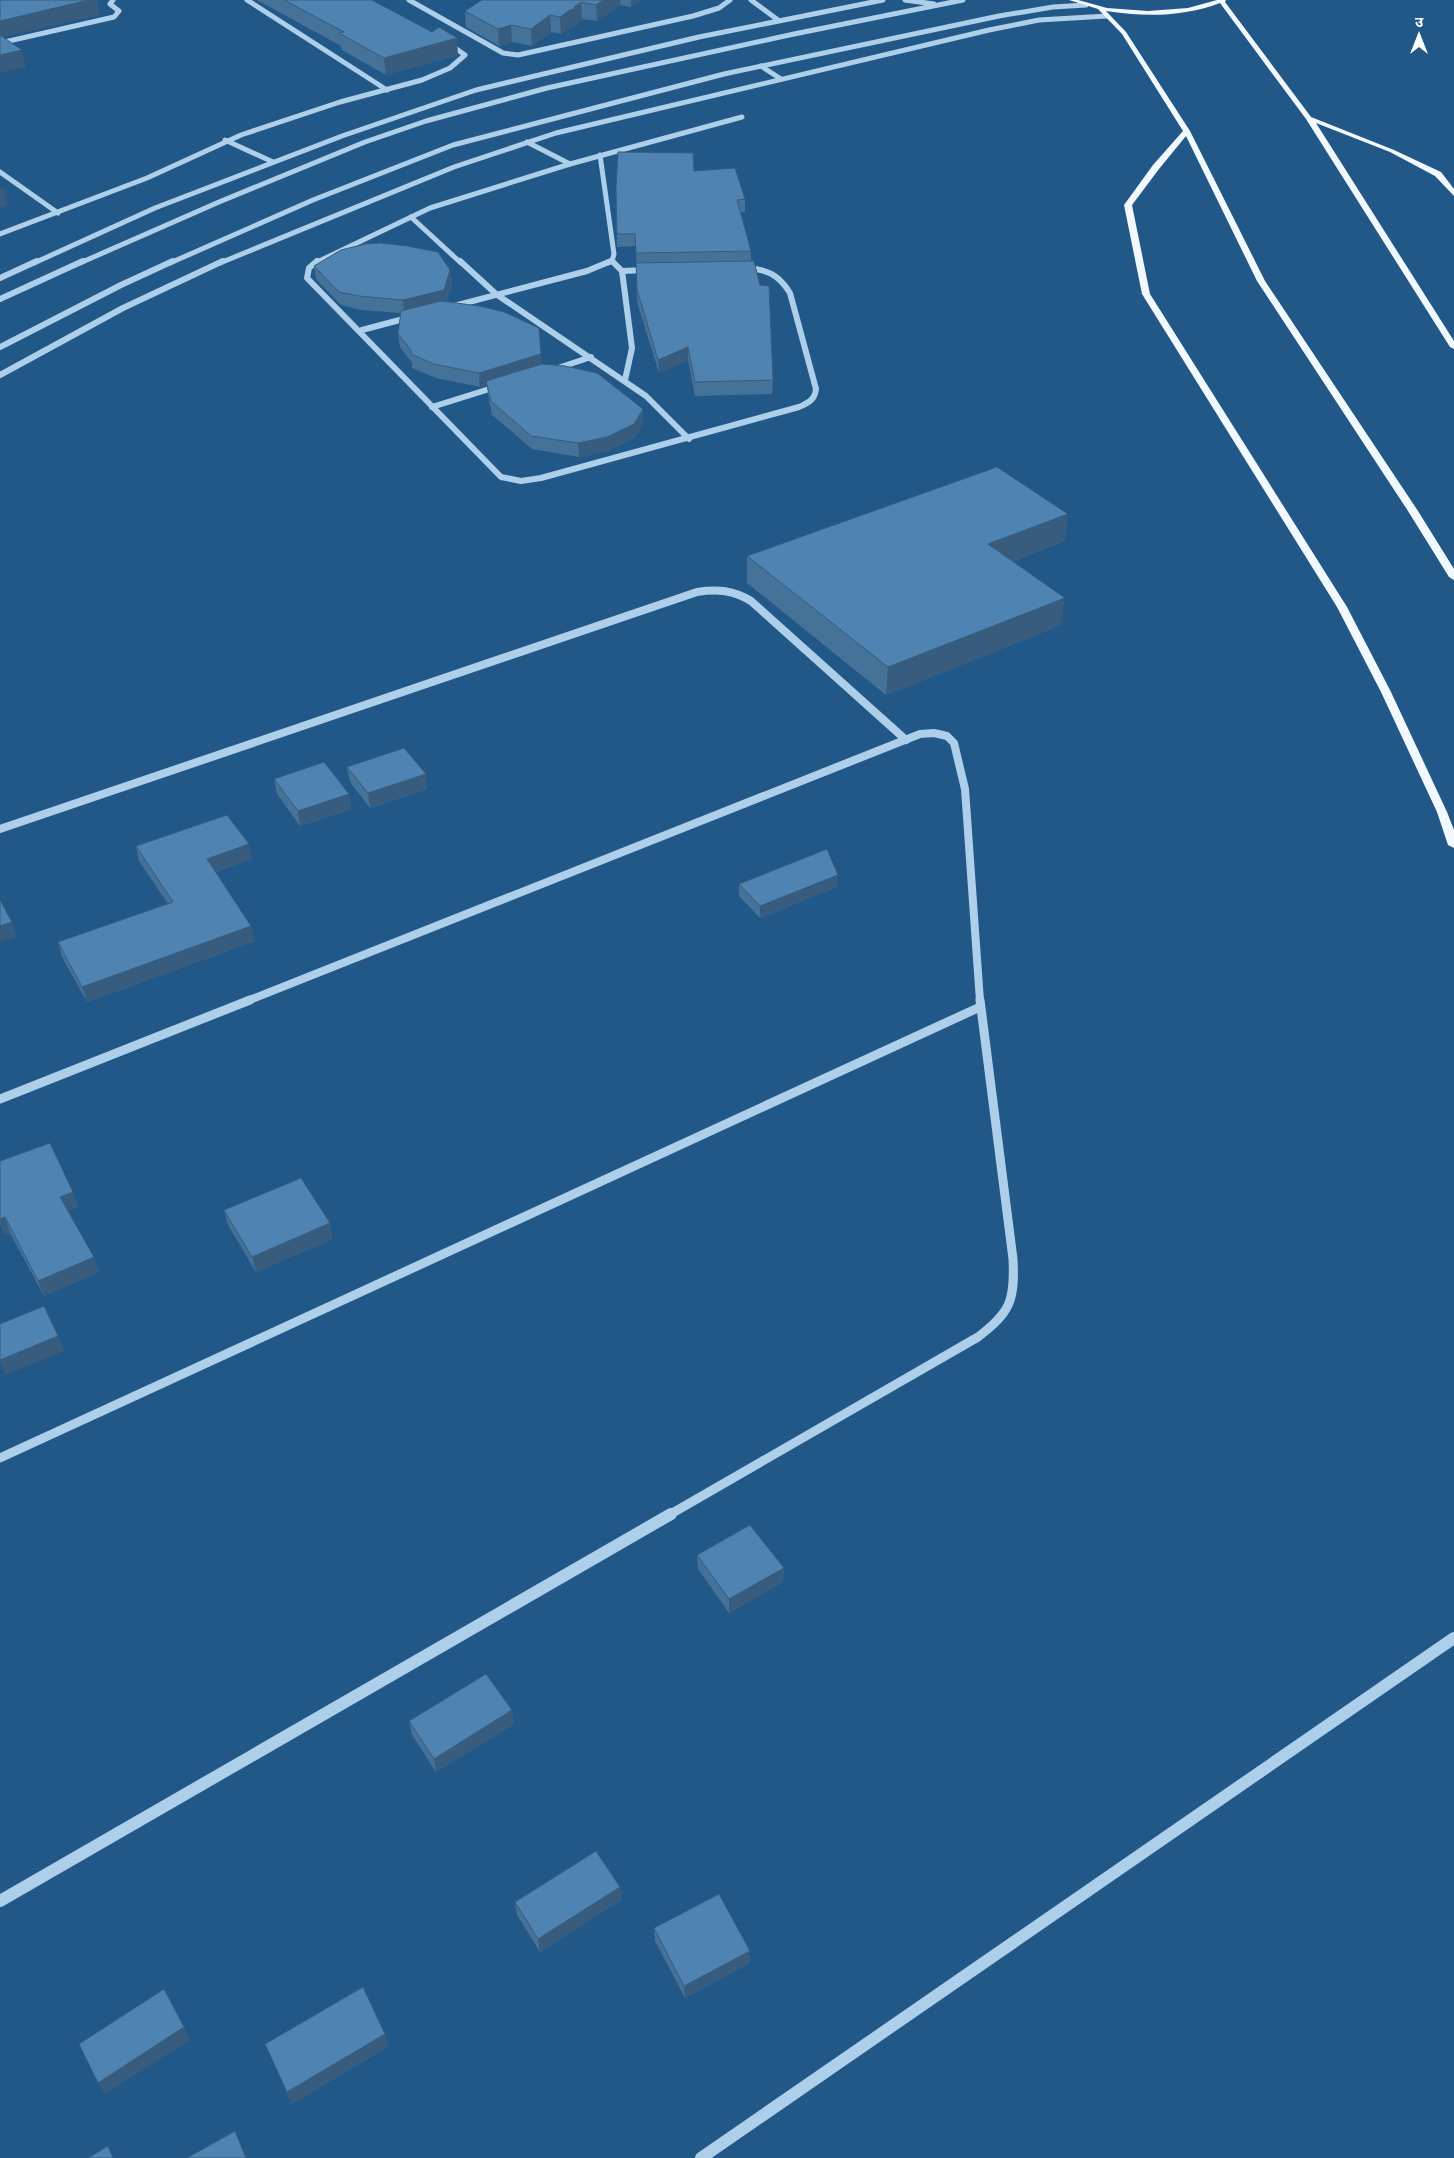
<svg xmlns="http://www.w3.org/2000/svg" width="1454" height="2158" font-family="'Source Sans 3','Noto Sans Devanagari',sans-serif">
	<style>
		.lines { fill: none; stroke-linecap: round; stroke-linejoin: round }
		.minor-far4 { stroke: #aecfea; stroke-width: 5 }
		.minor-far3 { stroke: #aecfea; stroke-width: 6 }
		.minor-far2 { stroke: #aecfea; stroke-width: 8 }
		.minor-far1 { stroke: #aecfea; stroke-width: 9 }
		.minor { stroke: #aecfea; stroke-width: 12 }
		.major { fill: #f1f8fe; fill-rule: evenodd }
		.wall { fill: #447299 }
		.shaded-wall { fill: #375c7d }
		.building { fill: #4f84b2; stroke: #375c7d }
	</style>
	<rect width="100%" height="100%" fill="#225888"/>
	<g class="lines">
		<!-- minor-far4 -->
		<g class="minor-far4">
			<path d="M 247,0 L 387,90"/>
			<path d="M 409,0 L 503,53 L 518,55 L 693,16 L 719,8 L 730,0"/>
			<path d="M 751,0 L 778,20"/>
			<path d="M 905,0 L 934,4"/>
			<path d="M 0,43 L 114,17 L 119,11 L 110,4 L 113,0"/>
			<path d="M 761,66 L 781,79"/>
			<path d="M 225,140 L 273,162"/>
			<path d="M 527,142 L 570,164"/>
			<path d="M 600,155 L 614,254 L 612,261 L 608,263"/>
			<path d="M 0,172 L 58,213"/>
			<path d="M 411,217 L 461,263"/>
			<path d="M 0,234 L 147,178 L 241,135 L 340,102 L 422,80 L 450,68 L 465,55 L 448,43"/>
			<path d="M 612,261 L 614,263"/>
			<path d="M 34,263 L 155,208 L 342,136 L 476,90 L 699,37 L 883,0"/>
			<path d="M 80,263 L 219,202 L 365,142 L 426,121 L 547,88 L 794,34 L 963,0"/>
			<path d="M 170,263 L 313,200 L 453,145 L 724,74 L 999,16 L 1053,7 L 1086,5"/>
			<path d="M 220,263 L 454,167 L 556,133 L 989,30 L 1039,20 L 1107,16"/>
			<path d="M 315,263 L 430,208 L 570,164 L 742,117"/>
		</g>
		<!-- minor-far3 -->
		<g class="minor-far3">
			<path d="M 317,261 L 309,268 L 307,278 L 501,477 L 521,481 L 541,478 L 799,407 C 808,403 815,400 816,389 L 790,293 C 779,275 767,269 746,268"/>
			<path d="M 460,261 L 496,294 L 646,396 L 689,439"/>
			<path d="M 612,261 L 622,271 L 632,348 L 625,380"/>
			<path d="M 622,271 L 648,270"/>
			<path d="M 0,278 L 37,261"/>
			<path d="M 0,299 L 83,261"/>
			<path d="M 450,307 L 587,271 L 611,261"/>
			<path d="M 362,330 L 411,317"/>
			<path d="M 0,347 L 121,285 L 173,261"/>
			<path d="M 552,370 L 591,357"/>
			<path d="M 0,375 L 123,308 L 223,261"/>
			<path d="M 432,407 L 499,386"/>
			<path d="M 706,591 L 727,591"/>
		</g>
		<!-- minor-far2 -->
		<g class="minor-far2">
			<path d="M 0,829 L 697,592 C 718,589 733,590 751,601 L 906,740"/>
			<path d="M 247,1001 L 920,734 L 934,733 L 947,736 L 954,743 L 965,789 L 980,1001"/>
		</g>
		<!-- minor-far1 -->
		<g class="minor-far1">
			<path d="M 0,1099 L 250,1000"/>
			<path d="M 0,1458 L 980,1007"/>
			<path d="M 669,1515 L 978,1337 C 1011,1312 1015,1300 1013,1259 L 980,1000"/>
		</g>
		<!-- minor -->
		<g class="minor">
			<path d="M 0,1901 L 671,1514"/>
			<path d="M 701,2158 L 1454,1638"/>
		</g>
		<!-- major -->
		<path class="major" d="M 1069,0 L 1078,0 L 1107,8 L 1148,11 L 1188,8 L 1217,0 L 1226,0 L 1225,2 L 1311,117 L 1394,150 L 1441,172 L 1454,189 L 1454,196 L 1435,176 L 1390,152 L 1316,123 L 1454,341 L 1454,349 L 1450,347 L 1306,119 L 1220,3 C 1183,17 1144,17 1106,11 L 1126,32 L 1190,131 L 1265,281 L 1418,511 L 1454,569 L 1454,580 L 1449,577 L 1408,511 L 1257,281 L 1186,136 L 1159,169 L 1132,205 L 1150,294 L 1347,607 L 1391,692 L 1447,812 L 1454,830 L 1454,848 L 1448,845 L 1437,812 L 1381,692 L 1337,607 L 1142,294 L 1124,205 L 1153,165 L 1183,131 L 1122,34 L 1098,9 Z"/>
	</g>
	<!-- wall -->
	<g class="wall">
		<path d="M 257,0 L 372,0 L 458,55 L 386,75 L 342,50 L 341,46 Z"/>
		<path d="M 482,0 L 641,0 L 631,7 L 620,5 L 597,21 L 582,19 L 578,22 L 578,25 L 571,27 L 561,34 L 551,32 L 532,46 L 512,42 L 499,46 L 466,27 L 465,11 Z"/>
		<path d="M 694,171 L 745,199 L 745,212 L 741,212 L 751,251 L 751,261 L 773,380 L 772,394 L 695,396 L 688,360 L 659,373 L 637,302 L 636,246 L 617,247 L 616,188 Z"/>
		<path d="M 314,266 L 450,270 L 452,283 L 446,301 L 542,364 L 643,423 L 634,438 L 608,451 L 579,457 L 532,449 L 492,415 L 488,395 L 487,385 L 480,387 L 436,378 L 412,368 L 412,363 L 400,347 L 398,334 L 401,313 L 361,310 L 341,305 L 316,279 Z"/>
		<path d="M 1065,541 L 1013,561 L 1061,625 L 886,695 L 747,583 L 747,556 Z"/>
		<path d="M 347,767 L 427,789 L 370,808 L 350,782 Z"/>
		<path d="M 274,779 L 349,794 L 351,809 L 300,826 L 277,794 Z"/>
		<path d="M 136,846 L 252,859 L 216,872 L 255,941 L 87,1002 L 62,957 L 58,942 L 168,904 L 139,861 Z"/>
		<path d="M 739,884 L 837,887 L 760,918 L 739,896 Z"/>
		<path d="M 0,1161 L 78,1207 L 68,1211 L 99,1272 L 44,1296 L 10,1233 L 5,1235 L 0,1223 Z"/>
		<path d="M 224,1210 L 333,1239 L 256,1272 L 228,1225 Z"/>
		<path d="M 697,1555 L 784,1568 L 783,1582 L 729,1613 L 698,1569 Z"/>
		<path d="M 512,1710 L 514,1724 L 436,1772 L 412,1735 L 409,1721 Z"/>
		<path d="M 620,1887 L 621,1900 L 540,1952 L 517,1915 L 515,1902 Z"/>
		<path d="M 654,1928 L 750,1951 L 750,1963 L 685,1998 L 655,1941 Z"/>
		<path d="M 265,2044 L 389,2046 L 292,2104 Z"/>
	</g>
	<!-- shaded-wall -->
	<g class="shaded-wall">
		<path d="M 89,0 L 97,0 L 100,15 L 0,38 L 0,21 Z"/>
		<path d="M 603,0 L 620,0 L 620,5 L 597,21 L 596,5 Z"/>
		<path d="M 631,0 L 641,0 L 631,7 Z"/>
		<path d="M 581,2 L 582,19 L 578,22 L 578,25 L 571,27 L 561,34 L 560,17 Z"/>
		<path d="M 550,15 L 551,32 L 532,46 L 531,29 Z"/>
		<path d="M 511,25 L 512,42 L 499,46 L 498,29 Z"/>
		<path d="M 457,38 L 458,55 L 386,75 L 384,58 Z"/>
		<path d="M 22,50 L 26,67 L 0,73 L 0,55 Z"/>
		<path d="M 4,187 L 8,205 L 0,208 L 0,188 Z"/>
		<path d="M 450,270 L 452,283 L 445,303 L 404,314 L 403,300 Z"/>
		<path d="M 539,328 L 542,367 L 486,381 L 487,385 L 480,387 L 479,373 Z"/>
		<path d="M 688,347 L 688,360 L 659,373 L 658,360 Z"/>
		<path d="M 643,409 L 643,423 L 634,438 L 608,451 L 579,457 L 578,443 Z"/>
		<path d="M 1068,514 L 1065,541 L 985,571 L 988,544 Z"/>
		<path d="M 1065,598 L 1061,625 L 886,695 L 888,667 Z"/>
		<path d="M 426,774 L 427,789 L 370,808 L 368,793 Z"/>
		<path d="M 349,794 L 351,809 L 300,826 L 298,811 Z"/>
		<path d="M 249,844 L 252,859 L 210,874 L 207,859 Z"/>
		<path d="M 838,875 L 837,887 L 760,918 L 760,906 Z"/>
		<path d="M 12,922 L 17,937 L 0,942 L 0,926 Z"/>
		<path d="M 251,926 L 255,941 L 87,1002 L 82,987 Z"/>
		<path d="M 73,1192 L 78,1207 L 66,1212 L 60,1197 Z"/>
		<path d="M 5,1217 L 10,1233 L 5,1235 L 0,1221 L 0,1219 Z"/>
		<path d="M 330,1223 L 333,1239 L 256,1272 L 252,1257 Z"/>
		<path d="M 94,1257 L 99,1272 L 44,1296 L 38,1281 Z"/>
		<path d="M 58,1336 L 64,1351 L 5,1375 L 0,1362 L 0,1360 Z"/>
		<path d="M 784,1568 L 783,1582 L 729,1613 L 729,1599 Z"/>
		<path d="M 512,1710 L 514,1724 L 436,1772 L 434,1759 Z"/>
		<path d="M 620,1887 L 621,1900 L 540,1952 L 538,1939 Z"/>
		<path d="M 750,1951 L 750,1963 L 685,1998 L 684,1986 Z"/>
		<path d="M 184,2027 L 190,2040 L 105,2094 L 98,2083 Z"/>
		<path d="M 385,2034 L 389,2046 L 292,2104 L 287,2092 Z"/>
	</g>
	<!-- building -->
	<g class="building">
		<path d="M 0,0 L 89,0 L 0,21 Z"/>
		<path d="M 284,0 L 372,0 L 432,32 L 439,27 L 457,38 L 384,58 L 339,33 L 344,32 Z"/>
		<path d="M 482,0 L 603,0 L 596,5 L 581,2 L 574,7 L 577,8 L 570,10 L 560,17 L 550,15 L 531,29 L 511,25 L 498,29 L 465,11 Z"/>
		<path d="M 0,35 L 22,50 L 0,55 Z"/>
		<path d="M 618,152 L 693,153 L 694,171 L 735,168 L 745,199 L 737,200 L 751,251 L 636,253 L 635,234 L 617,234 L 616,188 Z"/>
		<path d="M 380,243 L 407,246 L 438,252 L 450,270 L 444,290 L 403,300 L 359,296 L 339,292 L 314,266 L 341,250 L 365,244 Z"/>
		<path d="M 754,261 L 760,285 L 769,286 L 773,380 L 695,382 L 688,347 L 658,360 L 637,289 L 636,263 Z"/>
		<path d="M 441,301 L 479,306 L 504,312 L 539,328 L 541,354 L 479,373 L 434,364 L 411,354 L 411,350 L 398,334 L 401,311 Z"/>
		<path d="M 542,364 L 565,366 L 597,373 L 643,409 L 634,424 L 607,437 L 578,443 L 531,436 L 491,401 L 486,381 Z"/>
		<path d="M 997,467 L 1068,514 L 988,544 L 1065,598 L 888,667 L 747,556 Z"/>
		<path d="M 404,748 L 426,774 L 368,793 L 347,767 Z"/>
		<path d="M 324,762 L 349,794 L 298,811 L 274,779 Z"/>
		<path d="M 227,815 L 249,844 L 207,859 L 251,926 L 82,987 L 58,942 L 173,902 L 136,846 Z"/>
		<path d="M 827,849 L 838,875 L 760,906 L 739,884 Z"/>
		<path d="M 0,900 L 12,922 L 0,926 Z"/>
		<path d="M 50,1143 L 73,1192 L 60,1197 L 94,1257 L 38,1281 L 5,1217 L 0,1219 L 0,1161 Z"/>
		<path d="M 301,1178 L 330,1223 L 252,1257 L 224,1210 Z"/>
		<path d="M 44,1306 L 58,1336 L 0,1360 L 0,1324 Z"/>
		<path d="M 750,1525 L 784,1568 L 729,1599 L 697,1555 Z"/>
		<path d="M 486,1674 L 512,1710 L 434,1759 L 409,1721 Z"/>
		<path d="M 596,1851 L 620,1887 L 538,1939 L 515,1902 Z"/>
		<path d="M 719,1894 L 750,1951 L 684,1986 L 654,1928 Z"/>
		<path d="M 363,1987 L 385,2034 L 287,2092 L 265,2044 Z"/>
		<path d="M 164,1989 L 184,2027 L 98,2083 L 79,2044 Z"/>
		<path d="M 235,2131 L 246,2158 L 187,2158 Z"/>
		<path d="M 108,2146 L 113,2158 L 88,2158 Z"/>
	</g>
	<!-- north arrow -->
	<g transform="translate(1419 35)" stroke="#225888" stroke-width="4" paint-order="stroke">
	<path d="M0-4L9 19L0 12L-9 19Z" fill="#ffffff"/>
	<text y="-8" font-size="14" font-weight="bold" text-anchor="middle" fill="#ffffff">उ</text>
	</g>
</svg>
